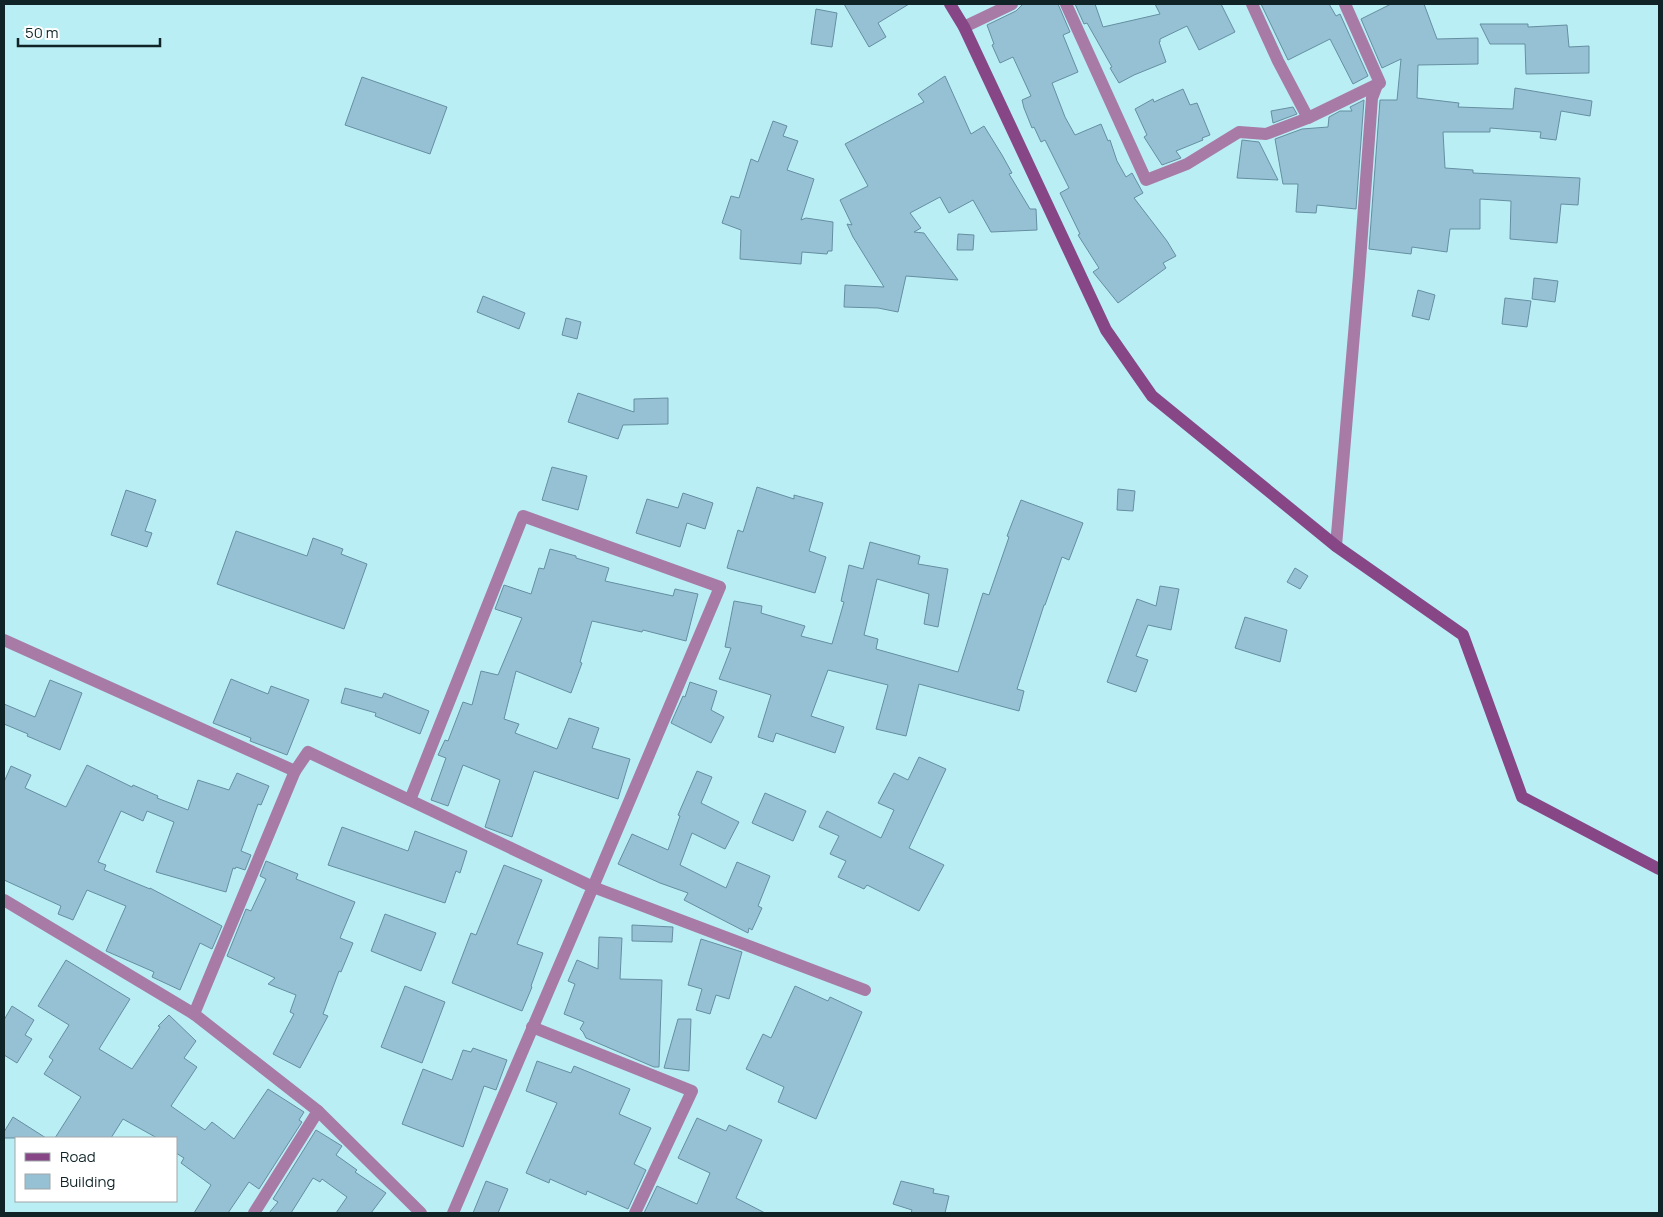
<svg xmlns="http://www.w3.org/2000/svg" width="1663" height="1217" font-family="Manrope,sans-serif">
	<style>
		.building { fill: #96c1d4; stroke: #658fa1 }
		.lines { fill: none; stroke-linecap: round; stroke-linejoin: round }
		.street { stroke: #a77ba6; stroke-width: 12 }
		.secondary { stroke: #874787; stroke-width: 12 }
	</style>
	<rect width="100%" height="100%" fill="#baeef5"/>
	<!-- building -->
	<g class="building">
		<path d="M 844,4 L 909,4 L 878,23 L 886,37 L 869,47 Z"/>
		<path d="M 1023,4 L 1058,4 L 1070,32 L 1063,35 L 1078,72 L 1052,83 L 1065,117 L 1075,135 L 1101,124 L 1108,141 L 1110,140 L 1117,161 L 1126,177 L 1132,173 L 1143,193 L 1134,198 L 1167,241 L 1176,256 L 1163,263 L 1166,268 L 1118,303 L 1093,272 L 1099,268 L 1078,235 L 1080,234 L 1060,193 L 1069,188 L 1045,140 L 1041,142 L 1034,127 L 1032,128 L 1024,108 L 1022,100 L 1031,96 L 1013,57 L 1000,63 L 992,45 L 994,44 L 987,25 L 1016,11 Z"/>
		<path d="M 1075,4 L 1095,4 L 1103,27 L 1160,14 L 1155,4 L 1221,4 L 1235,32 L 1199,50 L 1187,26 L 1160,39 L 1160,42 L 1159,42 L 1166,62 L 1134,75 L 1119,83 L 1110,68 L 1112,67 L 1087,23 L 1084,24 Z"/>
		<path d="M 1261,4 L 1329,4 L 1336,16 L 1340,14 L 1368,76 L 1353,84 L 1330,39 L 1288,60 Z"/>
		<path d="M 1391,4 L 1424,4 L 1437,39 L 1478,38 L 1478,64 L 1418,65 L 1417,98 L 1459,103 L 1458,107 L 1513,109 L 1515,88 L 1592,101 L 1590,116 L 1561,111 L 1556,140 L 1540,138 L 1541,132 L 1490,128 L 1490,132 L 1443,132 L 1445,168 L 1473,170 L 1473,173 L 1580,178 L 1578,205 L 1561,204 L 1557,243 L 1510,239 L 1511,201 L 1480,199 L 1480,229 L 1450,229 L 1447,252 L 1412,247 L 1411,254 L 1369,249 L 1380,100 L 1397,100 L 1401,59 L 1382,68 L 1361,19 Z"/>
		<path d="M 816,9 L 837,13 L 832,47 L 811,44 Z"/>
		<path d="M 1480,24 L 1528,24 L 1528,27 L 1567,25 L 1569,47 L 1589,46 L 1589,73 L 1526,74 L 1525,44 L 1490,44 Z"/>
		<path d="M 945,76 L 971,134 L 984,126 L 1002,155 L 1012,173 L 1009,174 L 1030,209 L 1036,209 L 1037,230 L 991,232 L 973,200 L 949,213 L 940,197 L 910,213 L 921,228 L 914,232 L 924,233 L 958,280 L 906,276 L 898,312 L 878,308 L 844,307 L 845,285 L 884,287 L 853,237 L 847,224 L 852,225 L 840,200 L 868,186 L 845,144 L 924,102 L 918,94 Z"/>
		<path d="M 362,77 L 447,107 L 430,154 L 345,125 Z"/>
		<path d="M 1183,89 L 1190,105 L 1197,103 L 1210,135 L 1202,138 L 1203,140 L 1176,151 L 1181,158 L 1162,165 L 1144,137 L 1147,135 L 1135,109 L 1153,99 L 1154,102 Z"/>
		<path d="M 1364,100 L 1356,209 L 1317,205 L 1316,213 L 1296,212 L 1298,184 L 1283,184 L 1275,139 L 1302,129 L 1328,127 L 1329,117 L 1340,111 L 1352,111 L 1350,107 Z"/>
		<path d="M 1293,107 L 1297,114 L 1273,123 L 1271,111 Z"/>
		<path d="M 773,121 L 787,126 L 783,136 L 798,141 L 787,170 L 814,179 L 801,220 L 806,218 L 833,222 L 832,251 L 828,251 L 827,254 L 802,252 L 801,264 L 740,259 L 741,230 L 722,223 L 731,196 L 739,198 L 751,159 L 758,162 Z"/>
		<path d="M 1242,140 L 1259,142 L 1278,180 L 1237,178 Z"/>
		<path d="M 958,234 L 974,235 L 973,250 L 957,250 Z"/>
		<path d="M 1534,278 L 1558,281 L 1555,302 L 1532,299 Z"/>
		<path d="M 1418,290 L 1435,295 L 1429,320 L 1412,316 Z"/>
		<path d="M 483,296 L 525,313 L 519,329 L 477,312 Z"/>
		<path d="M 1505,298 L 1531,301 L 1527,327 L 1502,324 Z"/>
		<path d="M 566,318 L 581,322 L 577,339 L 562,335 Z"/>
		<path d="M 578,393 L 634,412 L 634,399 L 668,398 L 668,424 L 623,425 L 618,439 L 568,422 Z"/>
		<path d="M 552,467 L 587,476 L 578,510 L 542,500 Z"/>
		<path d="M 757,487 L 794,499 L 794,495 L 823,503 L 809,551 L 826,557 L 815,593 L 727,568 L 738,530 L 743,532 Z"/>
		<path d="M 1118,489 L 1135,491 L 1133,511 L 1117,510 Z"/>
		<path d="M 126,490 L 156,500 L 145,531 L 152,533 L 147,547 L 111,535 Z"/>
		<path d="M 683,493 L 713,503 L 705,529 L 687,523 L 680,547 L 636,533 L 647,499 L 678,508 Z"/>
		<path d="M 1021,500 L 1083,523 L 1069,560 L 1062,557 L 1045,605 L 1044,605 L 1017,689 L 1024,691 L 1019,711 L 919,684 L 906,736 L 876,729 L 888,685 L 828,670 L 811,716 L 844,727 L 835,753 L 776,733 L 773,742 L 758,737 L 771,695 L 719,679 L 731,648 L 725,647 L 734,601 L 762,606 L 761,613 L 805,626 L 801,636 L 832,644 L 844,602 L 841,601 L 849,565 L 863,569 L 870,542 L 920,556 L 918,564 L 948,569 L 938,627 L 924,624 L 929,594 L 877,579 L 864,635 L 878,639 L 876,649 L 958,672 L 983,593 L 989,595 L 1009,537 L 1007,536 Z"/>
		<path d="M 236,531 L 307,556 L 313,538 L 343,549 L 341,554 L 367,564 L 344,629 L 217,584 Z"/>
		<path d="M 550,549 L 576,556 L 576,558 L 609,568 L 605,581 L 673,596 L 675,589 L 698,594 L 686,641 L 643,630 L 642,632 L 592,621 L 580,662 L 582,663 L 571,693 L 516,671 L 504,719 L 519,724 L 515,733 L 557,749 L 569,718 L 599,728 L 592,748 L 630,759 L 618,799 L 534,771 L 512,837 L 485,827 L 500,780 L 463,765 L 448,806 L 431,800 L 446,758 L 438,755 L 445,740 L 448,741 L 463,702 L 472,705 L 481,671 L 498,675 L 522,618 L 495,609 L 504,585 L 531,594 L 539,568 L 544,569 Z"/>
		<path d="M 1295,568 L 1308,576 L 1300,589 L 1287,582 Z"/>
		<path d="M 1160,586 L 1179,589 L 1171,630 L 1148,625 L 1136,656 L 1148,660 L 1136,692 L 1107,682 L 1137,599 L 1156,606 Z"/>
		<path d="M 1245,617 L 1287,630 L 1280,662 L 1235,648 Z"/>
		<path d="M 231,679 L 268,694 L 271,686 L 309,700 L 287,755 L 250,741 L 251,738 L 213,723 Z"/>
		<path d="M 50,680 L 82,693 L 60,750 L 27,736 L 28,734 L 4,724 L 4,704 L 35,717 Z"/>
		<path d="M 690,682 L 717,691 L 711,710 L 724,717 L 711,743 L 671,723 L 683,696 L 685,697 Z"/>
		<path d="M 345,688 L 382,698 L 384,693 L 429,711 L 420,734 L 375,716 L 376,713 L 341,703 Z"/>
		<path d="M 919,757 L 946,769 L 909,848 L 944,865 L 919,911 L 867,885 L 864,889 L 838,877 L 846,861 L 830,854 L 839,836 L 819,827 L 827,811 L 881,838 L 894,810 L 878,803 L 894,773 L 908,780 Z"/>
		<path d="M 87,765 L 132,787 L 133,785 L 158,796 L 157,798 L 188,810 L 198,780 L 229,790 L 237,773 L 269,786 L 261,805 L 258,804 L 241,851 L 251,855 L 245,870 L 236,867 L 235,869 L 233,868 L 226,892 L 156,872 L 174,822 L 147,811 L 143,821 L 121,811 L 98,862 L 106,865 L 104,870 L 150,889 L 150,888 L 222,926 L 212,949 L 200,943 L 180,990 L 152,977 L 154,972 L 106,951 L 126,906 L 87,890 L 73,920 L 58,914 L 61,906 L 4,880 L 4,782 L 11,766 L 31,775 L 25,788 L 66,807 Z"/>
		<path d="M 697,771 L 712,777 L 701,803 L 739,822 L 725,849 L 692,833 L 680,865 L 726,888 L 737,862 L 770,876 L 758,906 L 762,908 L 752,930 L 749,928 L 748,933 L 684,900 L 688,893 L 660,883 L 618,864 L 632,834 L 668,850 L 680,816 L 678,815 Z"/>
		<path d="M 765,793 L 806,811 L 793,841 L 752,823 Z"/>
		<path d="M 342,827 L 408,851 L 415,831 L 467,851 L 460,873 L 456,871 L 445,903 L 328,865 Z"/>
		<path d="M 266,861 L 298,874 L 296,879 L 355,902 L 340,938 L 353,943 L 341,972 L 339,971 L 323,1014 L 328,1016 L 300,1068 L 273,1054 L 294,1014 L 290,1012 L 296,995 L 268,984 L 275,978 L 227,956 L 246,909 L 251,911 L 266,879 L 260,876 Z"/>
		<path d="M 504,865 L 542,880 L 517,944 L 543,953 L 531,986 L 532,987 L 522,1011 L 452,983 L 471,933 L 476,935 Z"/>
		<path d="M 385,914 L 436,933 L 421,971 L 371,951 Z"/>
		<path d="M 632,925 L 673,927 L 672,942 L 632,941 Z"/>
		<path d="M 599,937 L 622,938 L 620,979 L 662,980 L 659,1067 L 654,1067 L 586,1038 L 583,1032 L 580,1029 L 584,1022 L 564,1014 L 575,984 L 568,981 L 577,960 L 598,969 Z"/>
		<path d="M 701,939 L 742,952 L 729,999 L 716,995 L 710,1014 L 696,1010 L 702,989 L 688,985 Z"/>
		<path d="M 66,960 L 130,999 L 99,1049 L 132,1069 L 160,1027 L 158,1026 L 169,1015 L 196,1041 L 184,1058 L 197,1067 L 171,1106 L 205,1130 L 212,1122 L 234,1139 L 268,1089 L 304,1112 L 299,1120 L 302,1122 L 259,1189 L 249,1182 L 228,1213 L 194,1213 L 211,1185 L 181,1163 L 184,1158 L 176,1153 L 176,1138 L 157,1138 L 123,1119 L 111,1138 L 55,1138 L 81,1097 L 44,1074 L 53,1060 L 49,1057 L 69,1025 L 38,1006 Z"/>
		<path d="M 405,986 L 445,1002 L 422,1063 L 381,1047 Z"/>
		<path d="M 795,986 L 828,1001 L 830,997 L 862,1012 L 816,1119 L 778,1102 L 784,1087 L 746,1069 L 763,1034 L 771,1038 Z"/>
		<path d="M 12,1006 L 34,1020 L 25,1035 L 32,1039 L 17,1063 L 4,1055 L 4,1020 Z"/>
		<path d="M 678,1019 L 691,1019 L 689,1071 L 664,1068 Z"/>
		<path d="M 473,1048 L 507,1060 L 496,1090 L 484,1086 L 463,1147 L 402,1124 L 423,1069 L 452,1080 L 463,1050 L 471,1052 Z"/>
		<path d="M 537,1061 L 571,1073 L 574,1066 L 630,1089 L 619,1114 L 651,1128 L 634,1164 L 646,1170 L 628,1209 L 587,1191 L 586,1195 L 550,1179 L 549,1183 L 526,1173 L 557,1103 L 526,1091 Z"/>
		<path d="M 13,1117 L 46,1138 L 4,1138 L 4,1132 Z"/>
		<path d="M 697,1118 L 726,1131 L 729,1125 L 762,1140 L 736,1198 L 765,1213 L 644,1213 L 657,1186 L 697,1204 L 710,1173 L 678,1158 Z"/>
		<path d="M 316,1130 L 342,1146 L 336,1155 L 357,1170 L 355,1172 L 386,1193 L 371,1213 L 336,1213 L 347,1197 L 322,1179 L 320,1182 L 313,1178 L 291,1213 L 269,1213 L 278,1202 L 273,1199 Z"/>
		<path d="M 486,1181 L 508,1189 L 498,1213 L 473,1213 Z"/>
		<path d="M 901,1181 L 934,1189 L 933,1193 L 949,1196 L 945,1213 L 911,1213 L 912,1210 L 893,1204 Z"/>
	</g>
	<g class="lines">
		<!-- street -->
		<g class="street">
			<path d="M 1066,4 L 1146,180 L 1187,164 L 1239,132 L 1266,134 L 1308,118 L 1380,83 L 1345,4"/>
			<path d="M 1252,4 L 1278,61 L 1308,118"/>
			<path d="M 964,27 L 1012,4"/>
			<path d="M 1336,546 L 1359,275 L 1372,98 L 1377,85"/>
			<path d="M 4,640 L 295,771 L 308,752 L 593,887 L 453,1213"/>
			<path d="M 295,771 L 194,1014 L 318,1111 L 421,1213"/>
			<path d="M 410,800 L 523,516 L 720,587 L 593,887 L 865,990"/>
			<path d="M 4,900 L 194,1014"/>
			<path d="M 532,1027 L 692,1091 L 635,1213"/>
			<path d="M 254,1213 L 318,1111"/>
		</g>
		<!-- secondary -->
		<path class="secondary" d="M 950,4 L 964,27 L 1106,330 L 1152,396 L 1336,546 L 1463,635 L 1522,797 L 1659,869"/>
	</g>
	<!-- border -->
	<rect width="1663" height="1217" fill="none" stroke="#102427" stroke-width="10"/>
	<!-- legend -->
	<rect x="15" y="1137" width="162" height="65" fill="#ffffff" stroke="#9fa7a9"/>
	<rect x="25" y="1153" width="25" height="8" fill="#874787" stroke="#9fa7a9"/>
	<text x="60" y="1162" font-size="15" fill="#102427">Road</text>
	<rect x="25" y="1174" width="25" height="15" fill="#96c1d4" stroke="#9fa7a9"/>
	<text x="60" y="1187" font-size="15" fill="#102427">Building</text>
	<!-- scale -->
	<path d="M18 38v8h142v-8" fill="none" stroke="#102427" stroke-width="2.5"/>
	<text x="25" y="38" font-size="15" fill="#102427" stroke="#ffffff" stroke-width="4" paint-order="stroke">50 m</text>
</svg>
